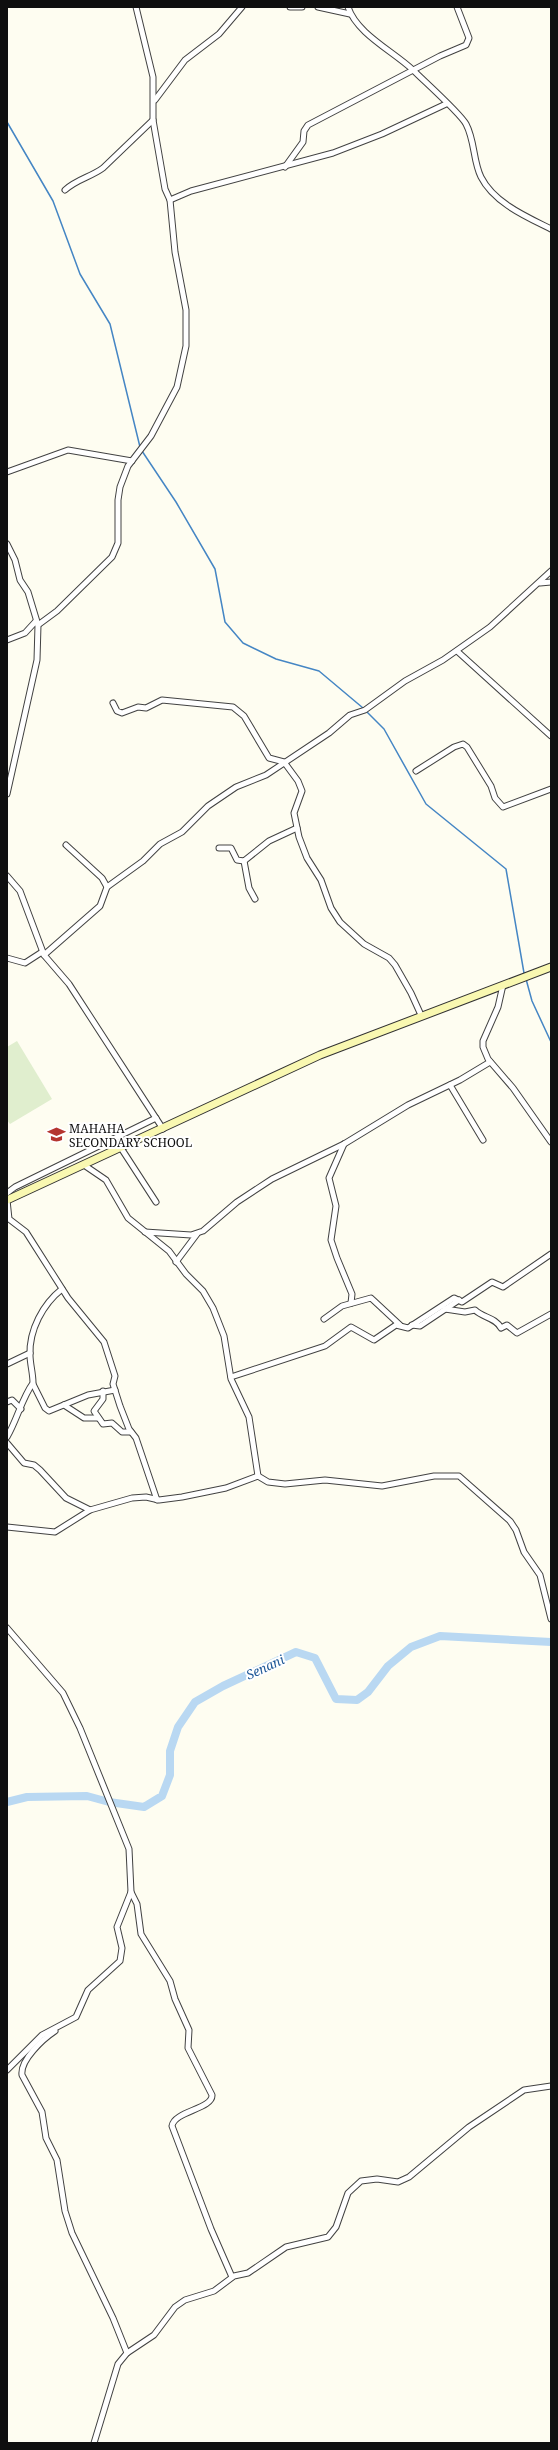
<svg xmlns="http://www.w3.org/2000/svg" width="558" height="2450" font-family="'Noto Serif',serif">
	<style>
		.pitch { fill: #e0eece }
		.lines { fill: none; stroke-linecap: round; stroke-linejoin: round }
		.stream { stroke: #4586c4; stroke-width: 1.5 }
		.river { stroke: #b9d8f2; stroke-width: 8 }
		.street-casing { stroke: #424242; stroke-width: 7 }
		.secondary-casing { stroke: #313131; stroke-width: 9 }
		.street { stroke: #fff; stroke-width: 5 }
		.secondary { stroke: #f9f8b1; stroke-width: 7 }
		.labels { text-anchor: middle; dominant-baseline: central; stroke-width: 4; stroke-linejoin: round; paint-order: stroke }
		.poi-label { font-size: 12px; fill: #0f0f0f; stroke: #fff; text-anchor: start }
		.water-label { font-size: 13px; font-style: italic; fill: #205998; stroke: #fff }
	</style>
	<rect width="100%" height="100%" fill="#fefdf1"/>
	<!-- pitch -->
	<path class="pitch" d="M 17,1041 L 52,1099 L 10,1124 L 7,1120 L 7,1047 Z"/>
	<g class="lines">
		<!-- stream -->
		<g class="stream">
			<path d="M 7,122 L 53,201 L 80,274 L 110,324 L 140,447"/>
			<path d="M 142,451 L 176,502 L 215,569 L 225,622 L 243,643 L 276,659 L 319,671 L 363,708"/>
			<path d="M 366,711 L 384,729 L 426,804 L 506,869 L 524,973"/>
			<path d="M 526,979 L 532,1001 L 551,1042"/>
		</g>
		<!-- river -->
		<path class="river" d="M 7,1802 L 27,1797 L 87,1796 L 109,1802 L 144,1807 L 162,1796 L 170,1775 L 170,1751 L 178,1727 L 195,1702 L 223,1686 L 296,1652 L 315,1658 L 336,1699 L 357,1700 L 368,1692 L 388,1666 L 411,1647 L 440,1636 L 551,1642"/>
		<defs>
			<g id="street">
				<path d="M 290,7 L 302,7"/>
				<path d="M 318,7 L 350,14"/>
				<path d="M 348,7 C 357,34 393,51 413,70 C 424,81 460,113 466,124 C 475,141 473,161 481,177 C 494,203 527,217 551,229"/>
				<path d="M 155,100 L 185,60 L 219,34 L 242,7"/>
				<path d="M 285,167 L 303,142 L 304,131 L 308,125 L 440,56 L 466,45 L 469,38 L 457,7"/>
				<path d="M 65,190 C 77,179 91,177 103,168 L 153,120"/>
				<path d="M 170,200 L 191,191 L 333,153 L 382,134 L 446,104"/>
				<path d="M 7,472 L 68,450 L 132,461"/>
				<path d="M 7,544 L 15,560 L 20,580 L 28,592 L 38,625"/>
				<path d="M 540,583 L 551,582"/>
				<path d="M 7,640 L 25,633 L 36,621"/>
				<path d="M 457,651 L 551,736"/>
				<path d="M 113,703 L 117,711 L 122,713 L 138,707 L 146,708 L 162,700 L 233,707 L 244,716 L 269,758 L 284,762 L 298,781 L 302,791 L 294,813 L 299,837 L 307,858 L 321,880 L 331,908 L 340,922 L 364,944 L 389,958 L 395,965 L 411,993 L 421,1015"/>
				<path d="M 416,771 L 454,747 L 463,744 L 467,747 L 491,786 L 495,798 L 503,807 L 551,789"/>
				<path d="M 7,794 L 37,660 L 38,625 L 57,611 L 112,557 L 118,543 L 118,500 L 120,487 L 128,466 L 151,436 L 177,387 L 186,346 L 186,310 L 175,252 L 170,200 L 165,189 L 153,120 L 153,77 L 136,7"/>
				<path d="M 66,845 L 102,878 L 107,887"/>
				<path d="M 219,848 L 231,848 L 237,860 L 244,861 L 269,841 L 297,828"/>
				<path d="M 244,861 L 249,888 L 255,899"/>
				<path d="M 7,876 L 20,891 L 44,955 L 69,984 L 163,1129"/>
				<path d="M 44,955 L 100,906 L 107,887 L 143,861 L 160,844 L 182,832 L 208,806 L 236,787 L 266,775 L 329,733 L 350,715 L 365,710 L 405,681 L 443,660 L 490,627 L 551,571"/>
				<path d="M 7,958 L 25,963 L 42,952"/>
				<path d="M 503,985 L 498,1007 L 483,1041 L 483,1047 L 488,1059 L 513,1088 L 551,1142"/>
				<path d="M 450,1085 L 483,1140"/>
				<path d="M 344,1144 L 329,1178 L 336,1206 L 331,1240 L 337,1258 L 352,1294 L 351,1303"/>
				<path d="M 121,1148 L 156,1202"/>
				<path d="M 84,1165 L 106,1180 L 128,1218 L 169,1251 L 186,1274 L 203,1291 L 213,1308 L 224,1336 L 231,1379 L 249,1417 L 258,1476"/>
				<path d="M 7,1193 L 15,1187 L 156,1118"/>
				<path d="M 7,1200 L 9,1219 L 26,1232 L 68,1298 L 104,1342 L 115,1376 L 113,1384 L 120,1406 L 129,1429 L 136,1438 L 157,1500"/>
				<path d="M 145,1232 L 191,1235 L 203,1231 L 237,1202 L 272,1179 L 344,1144 L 408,1105 L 460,1080 L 490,1062"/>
				<path d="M 176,1262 L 197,1234"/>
				<path d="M 445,1309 L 465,1312 L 475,1310 C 483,1318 495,1317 501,1328 L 507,1325 L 517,1333 L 551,1314"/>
				<path d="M 324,1319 L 342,1306 L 371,1298 L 400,1325"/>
				<path d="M 412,1325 L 420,1326 L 459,1300"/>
				<path d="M 7,1364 L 30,1353"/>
				<path d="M 231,1377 L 325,1346 L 351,1327 L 374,1340 L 396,1325 L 408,1328 L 454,1298 L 462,1302 L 492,1282 L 503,1287 L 551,1254"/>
				<path d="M 33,1384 L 45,1408 L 49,1411 L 88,1395 L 115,1390"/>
				<path d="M 103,1391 L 103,1399 L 94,1411 L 103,1424 L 112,1423 L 122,1432 L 131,1432"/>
				<path d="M 7,1402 L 12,1400 L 21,1409"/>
				<path d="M 64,1405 L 84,1418 L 98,1418"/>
				<path d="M 7,1437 C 17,1420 22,1398 33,1383 C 33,1373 30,1364 30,1355 C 29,1330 43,1304 62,1289"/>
				<path d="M 7,1443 L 24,1463 L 34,1465 L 40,1470 L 66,1498 L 90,1510"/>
				<path d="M 7,1527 L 55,1532 L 90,1510 L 132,1498 L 146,1497 L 159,1500 L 182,1497 L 226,1488 L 258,1476 L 268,1482 L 285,1484 L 325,1480 L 382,1486 L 434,1476 L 459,1476 L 510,1521 L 516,1530 L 524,1552 L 540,1575 L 551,1619"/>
				<path d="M 7,1628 L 63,1693 L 80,1728 L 129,1849 L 131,1892 L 117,1927 L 122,1948 L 120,1961 L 88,1990 L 76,2017 L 42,2035 L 7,2070"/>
				<path d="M 131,1892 L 137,1904 L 141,1934 L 170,1981 L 175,1999 L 189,2030 L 188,2048 L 212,2095 C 213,2109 174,2111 172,2126 L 211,2229 L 232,2277"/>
				<path d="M 55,2031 C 43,2039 20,2060 22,2075 L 42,2112 L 46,2138 L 57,2160 L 65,2211 L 72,2233 L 113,2318 L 127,2353"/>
				<path d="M 94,2443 L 118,2364 L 127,2353 L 154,2335 L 175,2307 L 185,2300 L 214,2291 L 234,2276 L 248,2273 L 286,2247 L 328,2237 L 336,2227 L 348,2193 L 361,2181 L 377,2179 L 398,2182 L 409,2177 L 469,2127 L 524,2090 L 551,2086"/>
			</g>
			<path id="secondary" d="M 7,1200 L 320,1055 L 551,967"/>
		</defs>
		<!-- street casing -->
		<use href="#street" class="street-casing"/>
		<!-- secondary casing -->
		<use href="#secondary" class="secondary-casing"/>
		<!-- street -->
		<use href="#street" class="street"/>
		<!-- secondary -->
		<use href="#secondary" class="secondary"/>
	</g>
	<!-- icons -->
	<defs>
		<symbol id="school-bare" viewBox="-9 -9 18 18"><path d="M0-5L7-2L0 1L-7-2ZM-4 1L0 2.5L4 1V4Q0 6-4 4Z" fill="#b53530" stroke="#fff" stroke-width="2.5" paint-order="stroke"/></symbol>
	</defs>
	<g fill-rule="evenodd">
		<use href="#school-bare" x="44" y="1122" width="25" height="25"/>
	</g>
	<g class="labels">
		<!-- poi labels -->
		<g class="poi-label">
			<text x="69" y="1128">MAHAHA<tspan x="69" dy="14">SECONDARY SCHOOL</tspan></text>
		</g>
		<!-- water labels -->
		<g class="water-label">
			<text transform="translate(265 1667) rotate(-25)">Senani</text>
		</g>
	</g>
	<!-- border -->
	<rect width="558" height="2450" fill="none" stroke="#0f0f0f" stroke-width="16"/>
</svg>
